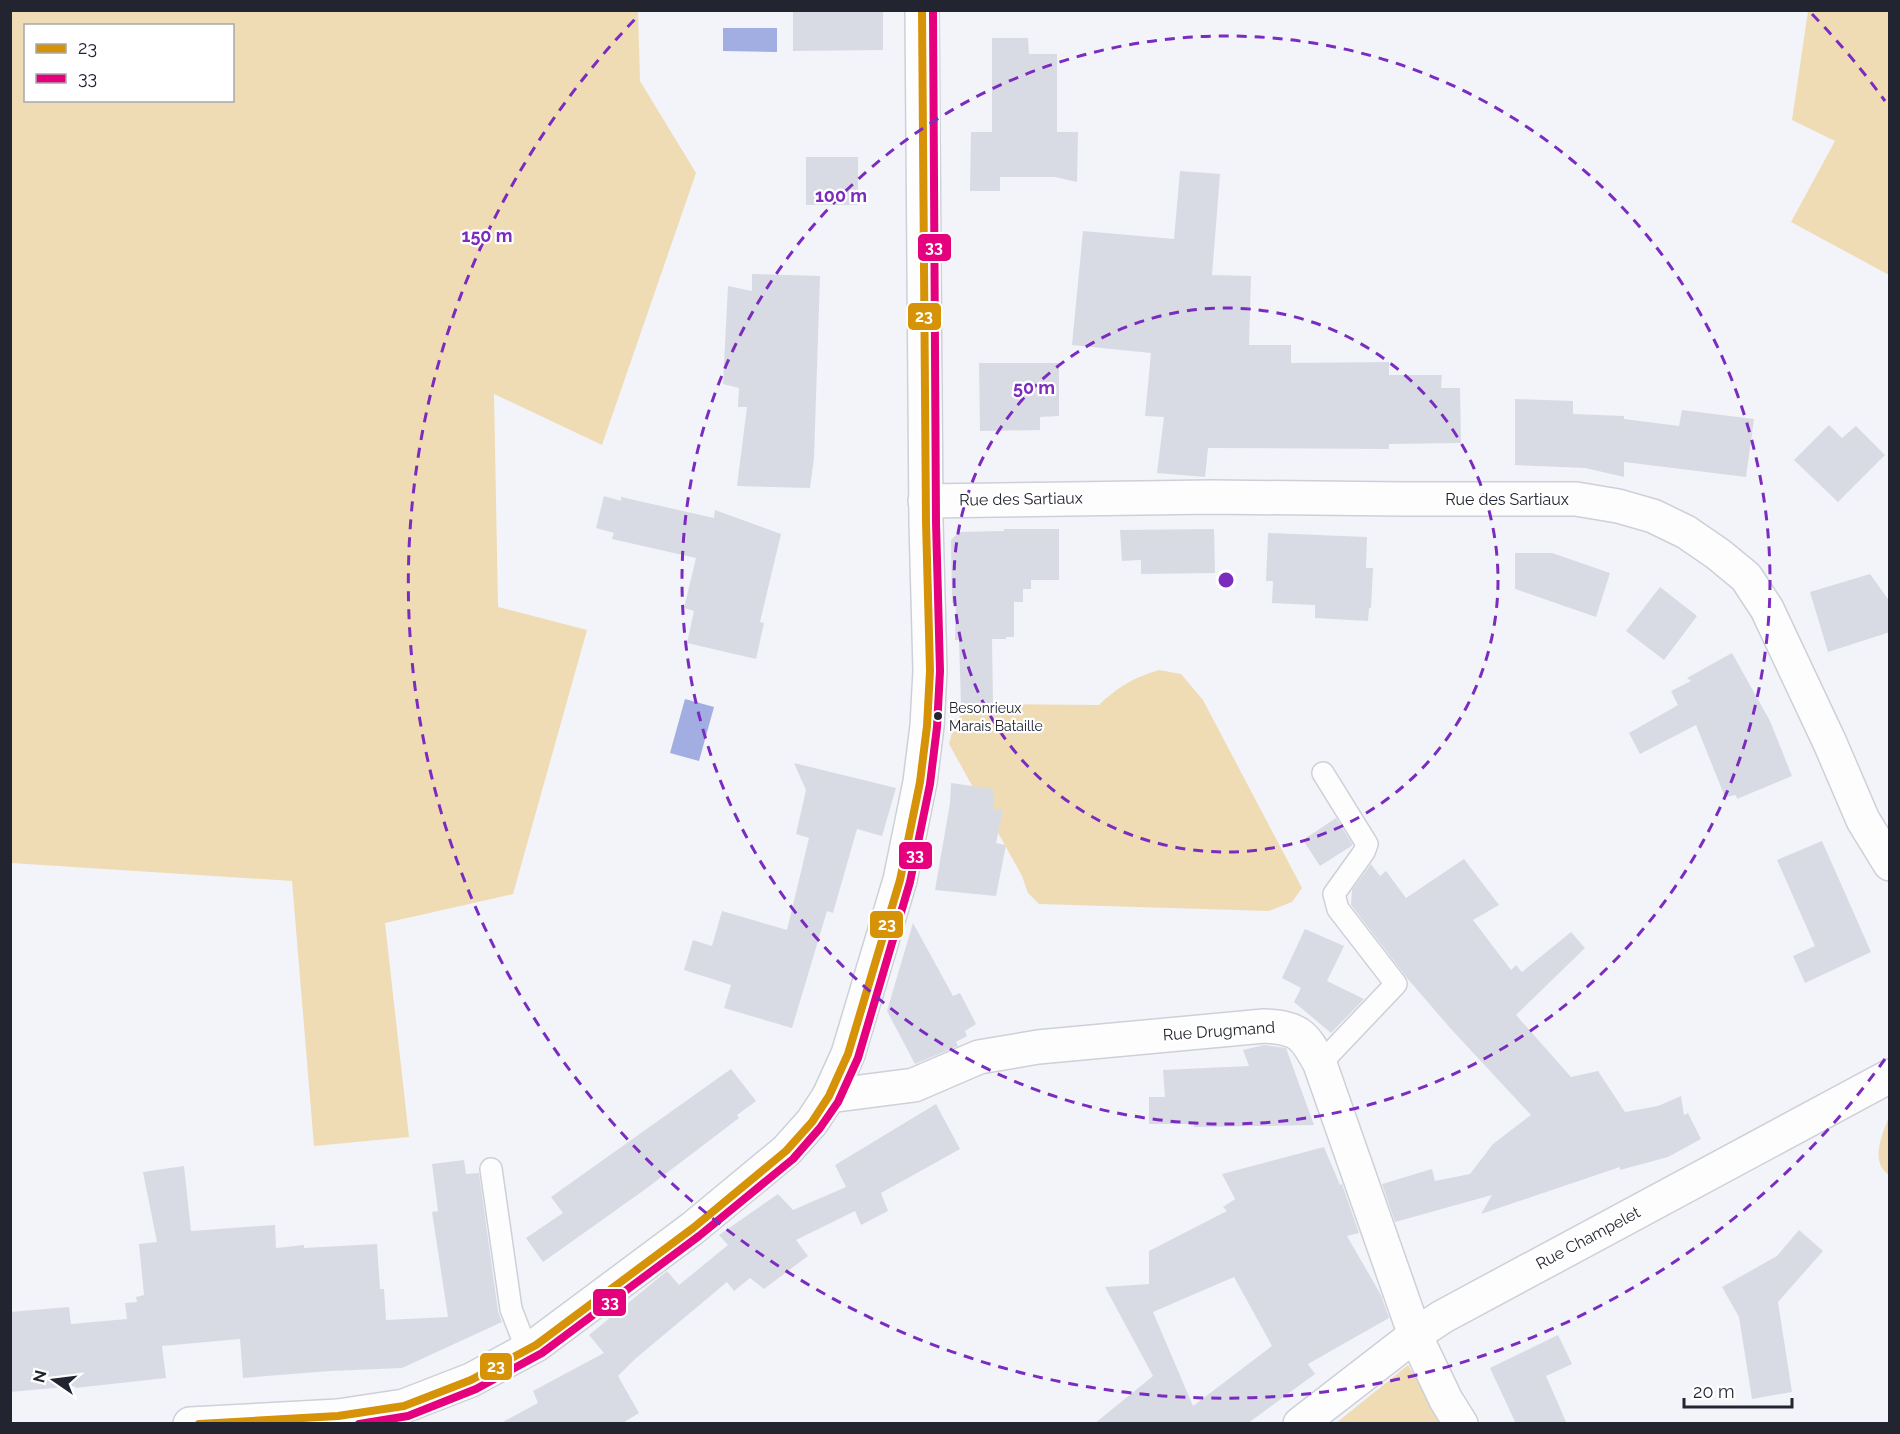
<svg xmlns="http://www.w3.org/2000/svg" width="1900" height="1434" font-family="Raleway,sans-serif">
	<style>
		.green { fill: #efdcb5; fill-rule: evenodd }
		.water { fill: #a2ade1 }
		.building { fill: #d9dbe4; fill-rule: evenodd }
		.lines { fill: none; stroke-linecap: round; stroke-linejoin: round }
		.lane-casing { stroke: #ced0d8; stroke-width: 24 }
		.street-casing { stroke: #ced0d8; stroke-width: 36 }
		.lane { stroke: #fdfdfe; stroke-width: 21 }
		.street { stroke: #fdfdfe; stroke-width: 33 }
		.bus-1-casing { stroke: #fff; stroke-width: 12 }
		.bus-2-casing { stroke: #fff; stroke-width: 12 }
		.bus-1 { stroke: #d79307; stroke-width: 8 }
		.bus-2 { stroke: #e5007d; stroke-width: 8 }
		.ring { fill: none; stroke: #7b2cbf; stroke-width: 3; stroke-dasharray: 10 8 }
		.bus-dot { fill: #222530; stroke: #fff; stroke-width: 2 }
		.labels { text-anchor: middle; dominant-baseline: central; stroke-width: 4.5; stroke-linejoin: round; paint-order: stroke }
		.bus-label { font-size: 14px; fill: #222530; stroke: #fff; text-anchor: start }
		.street-label { font-size: 16px; fill: #222530; stroke: #fff }
		.centre { fill: #7b2cbf; stroke: #fff; stroke-width: 3 }
		.ring-label { font-size: 18px; text-anchor: middle; font-weight: bold; fill: #7b2cbf; stroke: #fff; stroke-width: 4.5; stroke-linejoin: round; paint-order: stroke }
		.line-badge { stroke: #fff; stroke-width: 2 }
		.badge-label { font-size: 16px; text-anchor: middle; font-weight: bold; fill: #fff }
	</style>
	<rect width="100%" height="100%" fill="#f2f4fa"/>
	<!-- green -->
	<g class="green">
		<path d="M 10,11 L 638,11 L 640,81 L 696,173 L 602,445 L 494,394 L 498,607 L 587,630 L 513,894 L 385,923 L 409,1137 L 314,1146 L 292,881 L 11,863 ZM 26,26 L 232,26 L 232,100 L 26,100 Z"/>
		<path d="M 1808,11 L 1889,11 L 1889,275 L 1791,222 L 1835,141 L 1792,120 Z"/>
		<path d="M 1159,670 L 1181,674 L 1203,700 L 1302,888 L 1292,902 L 1269,911 L 1039,904 L 1028,893 L 1022,876 L 949,744 L 955,720 L 976,704 L 1099,705 C 1119,686 1133,678 1159,670 Z"/>
		<path d="M 1889,1116 L 1889,1175 C 1869,1161 1883,1134 1889,1116 Z"/>
		<path d="M 1408,1365 L 1443,1423 L 1335,1424 Z"/>
	</g>
	<!-- water -->
	<g class="water">
		<path d="M 723,28 L 777,28 L 777,52 L 723,51 Z"/>
		<path d="M 685,699 L 714,707 L 699,761 L 670,753 Z"/>
	</g>
	<!-- building -->
	<g class="building">
		<path d="M 793,10 L 883,10 L 883,50 L 793,51 Z"/>
		<path d="M 992,38 L 1028,38 L 1029,54 L 1057,54 L 1057,132 L 1078,132 L 1077,182 L 1055,177 L 1000,177 L 1000,191 L 970,191 L 971,132 L 992,132 Z"/>
		<rect x="806" y="157" width="52" height="48"/>
		<path d="M 1180,171 L 1220,174 L 1212,275 L 1251,276 L 1249,345 L 1291,345 L 1291,363 L 1389,362 L 1389,375 L 1442,375 L 1441,388 L 1460,388 L 1461,443 L 1389,444 L 1389,449 L 1208,448 L 1205,477 L 1157,473 L 1164,417 L 1145,416 L 1151,353 L 1072,345 L 1083,231 L 1174,239 Z"/>
		<path d="M 752,274 L 820,276 L 814,458 L 810,488 L 737,486 L 747,407 L 738,407 L 739,388 L 723,384 L 728,286 L 752,291 Z"/>
		<path d="M 979,363 L 1059,363 L 1059,416 L 1040,417 L 1040,430 L 980,431 Z"/>
		<path d="M 1515,399 L 1573,401 L 1573,414 L 1624,416 L 1624,419 L 1679,426 L 1682,410 L 1754,419 L 1746,477 L 1624,462 L 1624,477 L 1585,468 L 1515,465 Z"/>
		<path d="M 1829,425 L 1842,438 L 1856,426 L 1885,455 L 1838,502 L 1794,460 Z"/>
		<path d="M 604,496 L 621,501 L 621,497 L 714,518 L 715,510 L 781,534 L 760,622 L 764,623 L 756,659 L 687,643 L 694,611 L 684,608 L 696,558 L 612,539 L 614,533 L 596,528 Z"/>
		<path d="M 1004,529 L 1059,529 L 1059,580 L 1031,580 L 1031,589 L 1023,589 L 1023,602 L 1014,602 L 1014,637 L 1006,637 L 1006,639 L 992,639 L 993,703 L 961,704 L 959,640 L 955,640 L 956,603 L 952,603 L 951,540 L 959,532 L 1004,531 Z"/>
		<path d="M 1214,529 L 1215,573 L 1141,574 L 1141,560 L 1122,561 L 1120,530 Z"/>
		<path d="M 1268,533 L 1367,537 L 1366,568 L 1373,568 L 1371,608 L 1369,608 L 1368,621 L 1315,618 L 1315,605 L 1272,603 L 1273,581 L 1266,581 Z"/>
		<path d="M 1515,553 L 1552,553 L 1610,573 L 1596,617 L 1515,589 Z"/>
		<path d="M 1870,574 L 1890,602 L 1890,632 L 1828,652 L 1810,592 Z"/>
		<path d="M 1660,587 L 1697,616 L 1664,660 L 1626,631 Z"/>
		<path d="M 1732,653 L 1770,721 L 1792,776 L 1737,799 L 1736,795 L 1725,797 L 1696,725 L 1640,754 L 1629,733 L 1678,705 L 1671,691 L 1691,681 L 1687,678 Z"/>
		<path d="M 794,763 L 896,788 L 882,836 L 857,829 L 833,913 L 827,911 L 792,1028 L 724,1008 L 731,985 L 684,970 L 693,940 L 712,946 L 722,911 L 787,930 L 809,838 L 796,834 L 806,790 Z"/>
		<path d="M 951,783 L 993,789 L 993,809 L 1003,810 L 996,843 L 1006,845 L 996,896 L 935,890 L 950,803 Z"/>
		<path d="M 1336,818 L 1353,845 L 1320,866 L 1303,840 Z"/>
		<path d="M 1822,841 L 1871,952 L 1805,983 L 1793,956 L 1815,946 L 1777,860 Z"/>
		<path d="M 1464,859 L 1499,905 L 1473,920 L 1511,970 L 1516,965 L 1522,972 L 1571,932 L 1585,948 L 1516,1015 L 1571,1077 L 1598,1071 L 1625,1112 L 1658,1106 L 1681,1096 L 1684,1115 L 1688,1113 L 1701,1139 L 1668,1157 L 1620,1170 L 1620,1167 L 1481,1214 L 1492,1195 L 1395,1222 L 1382,1184 L 1432,1169 L 1435,1181 L 1470,1174 L 1493,1144 L 1531,1115 L 1451,1029 L 1407,978 L 1351,905 L 1352,890 L 1371,864 L 1380,876 L 1386,871 L 1406,898 Z"/>
		<path d="M 913,923 L 953,996 L 960,993 L 976,1024 L 965,1031 L 967,1036 L 956,1042 L 958,1046 L 915,1064 L 887,1011 Z"/>
		<path d="M 1305,929 L 1344,946 L 1327,981 L 1364,999 L 1331,1033 L 1294,1002 L 1301,988 L 1282,978 Z"/>
		<path d="M 1264,1045 L 1286,1048 L 1314,1125 L 1194,1127 L 1194,1124 L 1149,1124 L 1149,1097 L 1165,1097 L 1163,1070 L 1249,1066 L 1243,1050 Z"/>
		<path d="M 731,1069 L 756,1101 L 737,1115 L 739,1118 L 647,1188 L 543,1262 L 526,1238 L 563,1213 L 551,1197 Z"/>
		<path d="M 936,1104 L 960,1149 L 881,1193 L 888,1211 L 861,1225 L 855,1211 L 796,1240 L 808,1256 L 764,1289 L 750,1278 L 734,1291 L 727,1282 L 635,1359 L 618,1376 L 639,1413 L 621,1424 L 499,1424 L 538,1403 L 533,1391 L 604,1353 L 589,1335 L 667,1271 L 679,1285 L 728,1245 L 719,1235 L 778,1194 L 793,1210 L 846,1187 L 835,1165 Z"/>
		<path d="M 1324,1147 L 1340,1185 L 1342,1184 L 1359,1233 L 1347,1236 L 1381,1295 L 1389,1318 L 1308,1364 L 1315,1374 L 1247,1424 L 1094,1424 L 1153,1376 L 1105,1287 L 1149,1284 L 1149,1251 L 1227,1211 L 1223,1207 L 1235,1199 L 1222,1174 ZM 1234,1277 L 1272,1346 L 1193,1406 L 1153,1312 Z"/>
		<path d="M 464,1160 L 466,1174 L 479,1173 L 498,1311 L 502,1322 L 402,1368 L 330,1371 L 243,1378 L 240,1339 L 162,1346 L 166,1378 L 75,1388 L 75,1386 L 10,1392 L 10,1312 L 69,1307 L 71,1324 L 127,1319 L 125,1303 L 137,1302 L 136,1297 L 144,1295 L 139,1244 L 157,1242 L 143,1172 L 184,1166 L 191,1231 L 275,1225 L 276,1248 L 304,1245 L 304,1248 L 377,1244 L 380,1289 L 384,1289 L 386,1320 L 448,1317 L 432,1212 L 438,1211 L 432,1164 Z"/>
		<path d="M 1799,1230 L 1823,1251 L 1778,1302 L 1792,1392 L 1752,1399 L 1739,1317 L 1722,1287 L 1777,1256 Z"/>
		<path d="M 1558,1335 L 1572,1364 L 1546,1376 L 1567,1424 L 1516,1424 L 1490,1368 Z"/>
	</g>
	<g class="lines">
		<defs>
			<g id="lane">
				<path d="M 1320,1064 L 1396,984 L 1338,909 L 1334,894 L 1364,852 L 1367,844 L 1323,773"/>
				<path d="M 491,1169 L 511,1309 L 527,1350"/>
			</g>
			<g id="street">
				<path d="M 925,501 L 1212,497 L 1403,499 L 1576,499 L 1618,506 L 1653,516 L 1686,532 L 1718,554 L 1746,577 L 1767,609 L 1830,743 L 1863,820 L 1890,864"/>
				<path d="M 829,1096 L 914,1085 L 979,1057 L 1038,1047 L 1264,1026 C 1299,1028 1304,1034 1320,1064 L 1415,1335 L 1446,1400 L 1461,1424"/>
				<path d="M 190,1424 L 338,1416 L 404,1406 L 471,1380 L 536,1345 L 693,1228 L 786,1151 L 812,1122 L 829,1096 L 848,1054 L 900,880 L 920,782 L 927,726 L 930,671 L 926,522 L 922,10"/>
				<path d="M 1300,1424 L 1415,1335 L 1442,1317 L 1890,1076"/>
			</g>
		</defs>
		<!-- lane casing -->
		<use href="#lane" class="lane-casing"/>
		<!-- street casing -->
		<use href="#street" class="street-casing"/>
		<!-- lane -->
		<use href="#lane" class="lane"/>
		<!-- street -->
		<use href="#street" class="street"/>
		<defs>
			<path id="bus-1" d="M 199,1424 L 338,1416 L 404,1406 L 471,1380 L 536,1345 L 693,1228 L 786,1151 L 812,1122 L 829,1096 L 848,1054 L 900,880 L 920,782 L 927,726 L 930,671 L 926,522 L 922,10"/>
			<path id="bus-2" d="M 359,1424 L 408,1416 L 476,1389 L 542,1353 L 699,1236 L 793,1159 L 820,1128 L 838,1102 L 858,1058 L 910,882 L 930,784 L 937,727 L 940,671 L 936,522 L 933,10"/>
		</defs>
		<!-- bus-1 casing -->
		<use href="#bus-1" class="bus-1-casing"/>
		<!-- bus-2 casing -->
		<use href="#bus-2" class="bus-2-casing"/>
		<!-- bus-1 -->
		<use href="#bus-1" class="bus-1"/>
		<!-- bus-2 -->
		<use href="#bus-2" class="bus-2"/>
	</g>
	<!-- distance rings -->
	<g class="ring">
		<circle cx="1226" cy="580" r="272"/>
		<circle cx="1226" cy="580" r="544"/>
		<path d="M1885 1059A815 815 0 1 1 640 14M1812 14A815 815 0 0 1 1885 101"/>
	</g>
	<!-- markers -->
	<circle class="bus-dot" cx="938" cy="716" r="5"/>
	<g class="labels">
		<!-- bus labels -->
		<g class="bus-label">
			<text x="949" y="708">Besonrieux<tspan x="949" dy="18">Marais Bataille</tspan></text>
		</g>
		<!-- street labels -->
		<g class="street-label">
			<text transform="translate(1021 499) rotate(-1)">Rue des Sartiaux</text>
			<text x="1507" y="499">Rue des Sartiaux</text>
			<text transform="translate(1219 1031) rotate(-4)">Rue Drugmand</text>
			<text transform="translate(1588 1238) rotate(-28)">Rue Champelet</text>
		</g>
	</g>
	<circle cx="1226" cy="580" r="9" class="centre"/>
	<g class="ring-label">
		<text x="841" y="202">100 m</text>
		<text x="487" y="242">150 m</text>
		<text x="1034" y="394">50 m</text>
	</g>
	<g class="line-badge">
		<rect x="917" y="233" width="35" height="29" rx="6" fill="#e5007d"/>
		<rect x="907" y="302" width="35" height="29" rx="6" fill="#d79307"/>
		<rect x="898" y="841" width="35" height="29" rx="6" fill="#e5007d"/>
		<rect x="869" y="910" width="35" height="29" rx="6" fill="#d79307"/>
		<rect x="592" y="1288" width="35" height="29" rx="6" fill="#e5007d"/>
		<rect x="479" y="1352" width="34" height="29" rx="6" fill="#d79307"/>
	</g>
	<g class="badge-label">
		<text x="934" y="253">33</text>
		<text x="924" y="322">23</text>
		<text x="915" y="861">33</text>
		<text x="887" y="930">23</text>
		<text x="610" y="1308">33</text>
		<text x="496" y="1372">23</text>
	</g>
	<!-- border -->
	<rect width="1900" height="1434" fill="none" stroke="#222530" stroke-width="24"/>
	<!-- legend -->
	<rect x="24" y="24" width="210" height="78" fill="#ffffff" stroke="#a7a8ac" stroke-width="1.5"/>
	<rect x="36" y="44" width="30" height="9" fill="#d79307" stroke="#a7a8ac" stroke-width="1.5"/>
	<text x="78" y="54" font-size="18" fill="#222530">23</text>
	<rect x="36" y="74" width="30" height="9" fill="#e5007d" stroke="#a7a8ac" stroke-width="1.5"/>
	<text x="78" y="84" font-size="18" fill="#222530">33</text>
	<!-- north arrow -->
	<g transform="translate(54 1380) rotate(284)" stroke="#ffffff" stroke-width="4.5" paint-order="stroke">
	<path d="M0-4.5L10 22L0 15L-10 22Z" fill="#222530"/>
	<text y="-9" font-size="16" font-weight="bold" text-anchor="middle" fill="#222530">N</text>
	</g>
	<!-- scale -->
	<path d="M1684 1398v9h108v-9" fill="none" stroke="#222530" stroke-width="3"/>
	<text x="1693" y="1398" font-size="18" fill="#222530" stroke="#ffffff" stroke-width="4.5" paint-order="stroke">20 m</text>
</svg>
